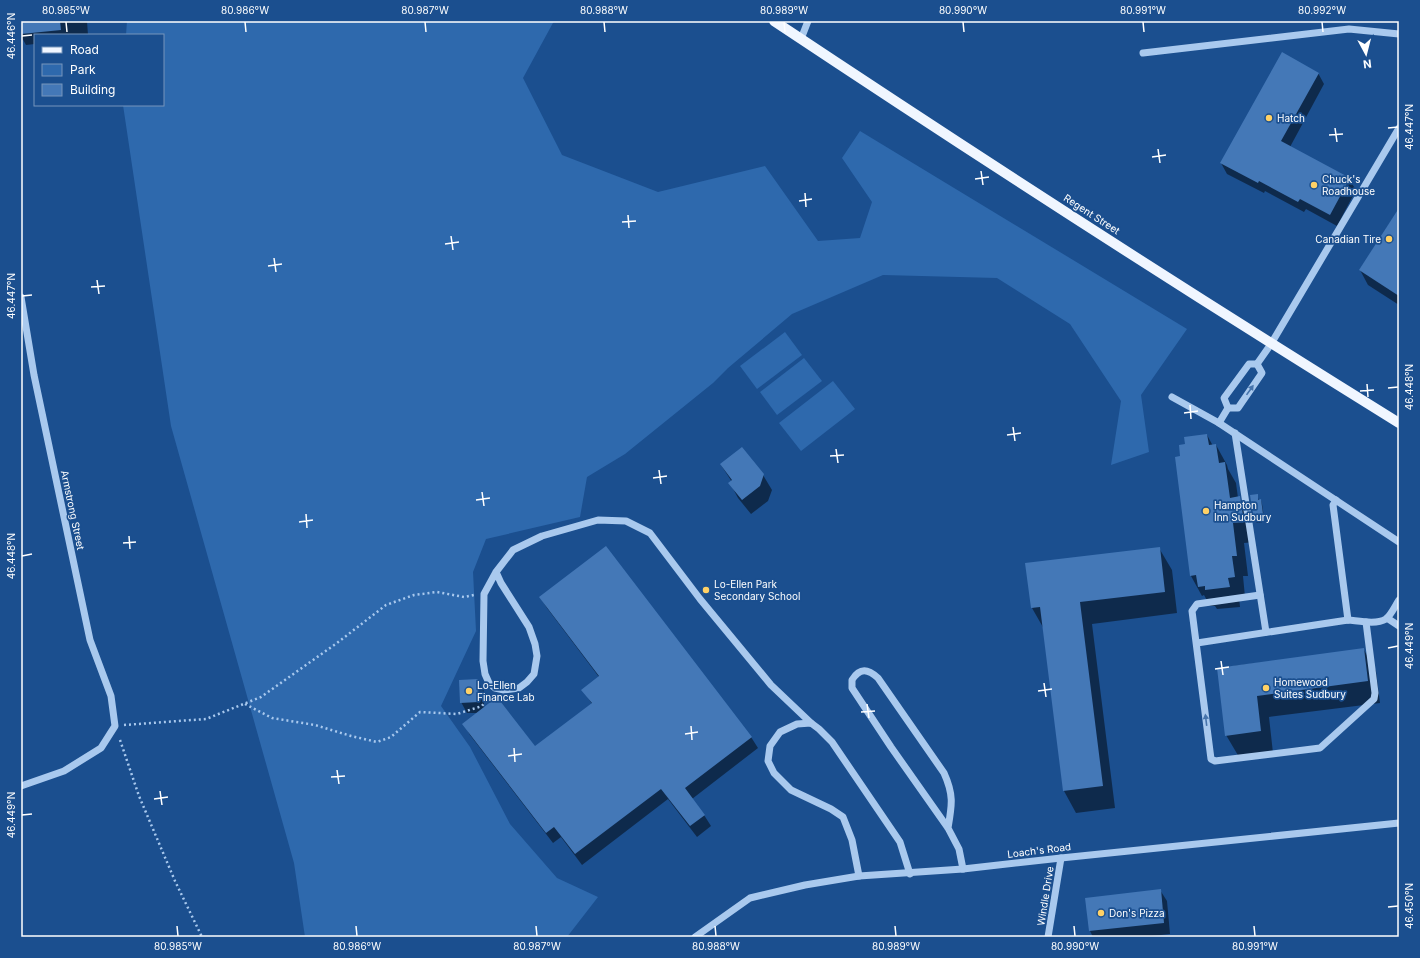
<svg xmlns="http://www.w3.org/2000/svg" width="1420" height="958" font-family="Inter,sans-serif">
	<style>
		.green { fill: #2e69ad }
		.shadow { fill: #0007 }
		.building { fill: #4478b7 }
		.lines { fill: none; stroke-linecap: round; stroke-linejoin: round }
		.path { stroke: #a9c9ee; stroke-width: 2.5; stroke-dasharray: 2 3; stroke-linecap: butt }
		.minor { stroke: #a9c9ee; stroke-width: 7 }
		.major { stroke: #f0f6ff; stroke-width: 10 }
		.oneway { fill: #4674ac }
		.ticks { fill: none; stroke: #fff; stroke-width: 1.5 }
		.poi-dot { fill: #ffd166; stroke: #1b4f8f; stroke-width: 1.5 }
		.labels { text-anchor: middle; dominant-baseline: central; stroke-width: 3.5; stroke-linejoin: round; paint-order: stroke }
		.poi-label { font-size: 10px; fill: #fff; stroke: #1b4f8f; text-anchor: start }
		.street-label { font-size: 10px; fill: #fff; stroke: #1b4f8f }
		.neatline { fill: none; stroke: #fff; stroke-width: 1.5 }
		.ticks-label { font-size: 10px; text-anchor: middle; fill: #fff }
	</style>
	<rect width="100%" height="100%" fill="#1b4f8f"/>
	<!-- green -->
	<g class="green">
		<path d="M 127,21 L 554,21 L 523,78 L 562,155 L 658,192 L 765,166 L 818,241 L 860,238 L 872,202 L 842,158 L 860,131 L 1187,329 L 1141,395 L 1149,452 L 1111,465 L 1121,401 L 1070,324 L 997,278 L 883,275 L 792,314 L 728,368 L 713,383 L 625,454 L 587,477 L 580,517 L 486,539 L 473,572 L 476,631 L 441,706 L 470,747 L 510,824 L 557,878 L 598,897 L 567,937 L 305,937 L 294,863 L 171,426 L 123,105 L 163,105 L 163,35 L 126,35 Z"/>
		<path d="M 785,332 L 802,355 L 757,389 L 740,366 Z"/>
		<path d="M 804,358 L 822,381 L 777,415 L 760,392 Z"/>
		<path d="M 833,381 L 855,409 L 801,451 L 779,423 Z"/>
	</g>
	<!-- shadow -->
	<g class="shadow">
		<path d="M 21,21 L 87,21 L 88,35 L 35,35 L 35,44 L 26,45 L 21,36 Z"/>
		<path d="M 1318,73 L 1324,84 L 1290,147 L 1349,179 L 1356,190 L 1337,226 L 1306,209 L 1304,212 L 1265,191 L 1264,193 L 1227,174 L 1221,163 Z"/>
		<path d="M 1399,210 L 1399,305 L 1368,285 L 1360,270 Z"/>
		<path d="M 1207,435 L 1213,446 L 1216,445 L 1227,465 L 1228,469 L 1236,483 L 1238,498 L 1239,498 L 1251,517 L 1255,542 L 1244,543 L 1248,576 L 1243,576 L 1245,597 L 1239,597 L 1240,607 L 1217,609 L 1215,606 L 1210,606 L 1204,595 L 1202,596 L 1191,576 L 1181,457 L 1186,445 Z"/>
		<path d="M 721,465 L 763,475 L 772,490 L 768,501 L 751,514 L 738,498 L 730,483 L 732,482 Z"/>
		<path d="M 1257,495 L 1259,501 L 1261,500 L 1262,504 L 1264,517 L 1262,517 L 1262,523 L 1257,523 L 1255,520 Z"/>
		<path d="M 1159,548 L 1172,570 L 1177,613 L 1092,624 L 1115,808 L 1076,813 L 1064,791 L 1044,629 L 1032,608 Z"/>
		<path d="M 540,597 L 751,737 L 758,748 L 692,799 L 704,815 L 711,826 L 697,837 L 668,799 L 582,865 L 561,837 L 553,843 L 470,735 L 464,724 L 478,713 L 467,713 L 461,702 L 477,680 L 484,691 L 484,708 L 535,748 L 592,704 L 583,690 L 599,677 L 547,608 Z"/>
		<path d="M 1364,650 L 1376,671 L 1380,703 L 1269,717 L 1273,753 L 1239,757 L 1226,735 L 1218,668 Z"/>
		<path d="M 1160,890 L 1167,901 L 1170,934 L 1143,937 L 1093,937 L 1090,931 L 1086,899 Z"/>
	</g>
	<!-- building -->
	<g class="building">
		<path d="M 21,21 L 60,21 L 61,30 L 21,34 Z"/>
		<path d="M 1282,52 L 1319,73 L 1281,141 L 1350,178 L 1330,215 L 1300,199 L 1298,202 L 1259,181 L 1258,183 L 1220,163 Z"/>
		<path d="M 1399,208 L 1399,296 L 1359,270 Z"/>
		<path d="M 1207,434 L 1209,445 L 1216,444 L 1219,463 L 1225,462 L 1230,498 L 1240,496 L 1244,522 L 1233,523 L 1237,556 L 1232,556 L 1235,577 L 1228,578 L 1230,587 L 1205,590 L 1205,586 L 1198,587 L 1196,575 L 1190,576 L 1175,457 L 1180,456 L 1179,445 L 1185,444 L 1184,437 Z"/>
		<path d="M 742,447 L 764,474 L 760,486 L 742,500 L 728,483 L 732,480 L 720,464 Z"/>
		<path d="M 1258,494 L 1258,500 L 1261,499 L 1263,514 L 1261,514 L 1261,520 L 1254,521 L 1250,495 Z"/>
		<path d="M 606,546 L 752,737 L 685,788 L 705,815 L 690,826 L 661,789 L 575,854 L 554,827 L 546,833 L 462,724 L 497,697 L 535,746 L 592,703 L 581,690 L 599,676 L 539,597 Z"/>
		<path d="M 1160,547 L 1165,592 L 1080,602 L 1103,786 L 1063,791 L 1040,607 L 1031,608 L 1025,563 Z"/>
		<path d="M 1364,648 L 1368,681 L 1257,696 L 1261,731 L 1225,736 L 1217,668 Z"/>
		<path d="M 478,679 L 479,702 L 460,703 L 459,680 Z"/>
		<path d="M 1161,889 L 1164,923 L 1089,931 L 1085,898 Z"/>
	</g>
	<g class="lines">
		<!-- path -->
		<g class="path">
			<path d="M 245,704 L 272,718 L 315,725 L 351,736 L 377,742 L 391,737 L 420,712 L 457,714 L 482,706 L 489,696"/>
			<path d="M 124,725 L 206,719 L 261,697 L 337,643 L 386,605 L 414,595 L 437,592 L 464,597 L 474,595"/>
			<path d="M 120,740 L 139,796 L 175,881 L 202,937"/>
		</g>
		<!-- minor -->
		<g class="minor">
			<path d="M 801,39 L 808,21"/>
			<path d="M 1143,53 L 1349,29 L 1399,34"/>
			<path d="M 21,297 L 34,375 L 90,640 L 111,696 L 115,726 L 101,748 L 64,771 L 21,786"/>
			<path d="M 1257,364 L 1271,344 L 1399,128"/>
			<path d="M 1172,397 L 1219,423 L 1228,408"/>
			<path d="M 1228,408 L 1238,408 L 1262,373 L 1257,364"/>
			<path d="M 1228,408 L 1224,398 L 1249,364 L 1257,364"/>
			<path d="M 1219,423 L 1399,542"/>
			<path d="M 1235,433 L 1266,632"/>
			<path d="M 1336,500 L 1333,505 L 1348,620"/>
			<path d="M 496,572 L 501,583 L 529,627 L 535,644 L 537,656 L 534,674 L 527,682 L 519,688 L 504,690 L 495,688 L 489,683 L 485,674 L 483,661 L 484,594 L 496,572 L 513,550 L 542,536 L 598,520 L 626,521 L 650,533 L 700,599 L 771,685 L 811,723"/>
			<path d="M 1260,595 L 1197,604 L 1192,611 L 1211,759 L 1215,761 L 1320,748 L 1374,699 L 1375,693 L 1366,622"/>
			<path d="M 1387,618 L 1399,626"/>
			<path d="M 1197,643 L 1348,620 C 1359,621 1376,625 1386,619 C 1391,615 1395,606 1399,600"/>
			<path d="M 948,828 C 952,805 954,795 944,773 L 878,678 C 868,669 860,667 852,680 L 852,688 L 891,747 L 948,828 L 959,849 L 963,869"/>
			<path d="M 859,876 L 852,840 L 843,817 L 831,809 L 791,790 L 774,773 L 768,761 L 770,746 L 780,732 L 797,724 L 811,723 L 819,729 L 832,742 L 900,842 L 910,874"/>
			<path d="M 695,937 L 750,898 L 805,885 L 859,876 L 963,869 L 1061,858 L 1399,823"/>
			<path d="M 1048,937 L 1061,858"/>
		</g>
		<!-- major -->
		<path class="major" d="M 774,21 C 980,158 1189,293 1399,423"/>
	</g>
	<!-- one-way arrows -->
	<defs><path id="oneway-solid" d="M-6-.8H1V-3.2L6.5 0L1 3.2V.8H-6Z"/></defs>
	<g class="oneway">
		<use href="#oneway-solid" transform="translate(1250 390) rotate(-55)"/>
		<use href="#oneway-solid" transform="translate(1206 720) rotate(-97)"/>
	</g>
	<!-- ticks -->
	<path class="ticks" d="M 66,22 L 67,32M 245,22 L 246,32M 425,22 L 426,32M 604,22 L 605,32M 784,22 L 785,32M 963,22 L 964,32M 1143,22 L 1144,32M 1322,22 L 1323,32M 22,36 L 32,35M 1335,128 L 1337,142M 1388,128 L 1398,127M 1329,135 L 1343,134M 1158,149 L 1160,163M 1152,157 L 1166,155M 981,171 L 983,185M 975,179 L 989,177M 805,193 L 806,207M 799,201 L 812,199M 628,215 L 629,228M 622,222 L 636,221M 451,236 L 453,250M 445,244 L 459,242M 274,258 L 276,272M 268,266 L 282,264M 97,280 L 99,294M 91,287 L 105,286M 22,296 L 32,295M 1367,384 L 1368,397M 1388,388 L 1398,387M 1360,391 L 1374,390M 1190,405 L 1191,419M 1184,413 L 1198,411M 1013,427 L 1015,441M 1007,435 L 1021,433M 836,449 L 838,463M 830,456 L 844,455M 659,470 L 661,484M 653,478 L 667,476M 482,492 L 484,506M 476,500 L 490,498M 306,514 L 307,528M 299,522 L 313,520M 129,536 L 130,549M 123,543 L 136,542M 22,556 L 32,554M 1388,648 L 1398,646M 1221,661 L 1223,675M 1215,669 L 1229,667M 1044,683 L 1046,697M 1038,691 L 1052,689M 867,704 L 869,718M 861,712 L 875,711M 691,726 L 692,740M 685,734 L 698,732M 514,748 L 515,762M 508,756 L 522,754M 337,770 L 339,784M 331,777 L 345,776M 160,791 L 162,805M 154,799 L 168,797M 22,815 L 32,814M 1388,907 L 1398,906M 177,926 L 178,936M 356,926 L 357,936M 536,926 L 537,936M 715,926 L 716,936M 895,926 L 896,936M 1074,926 L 1075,936M 1254,926 L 1255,936"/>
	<!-- markers -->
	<g class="poi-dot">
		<circle cx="1269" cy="118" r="4"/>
		<circle cx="1314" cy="185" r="4"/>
		<circle cx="1389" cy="239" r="4"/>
		<circle cx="1206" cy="511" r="4"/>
		<circle cx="706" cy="590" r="4"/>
		<circle cx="1266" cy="688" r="4"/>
		<circle cx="469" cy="691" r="4"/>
		<circle cx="1101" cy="913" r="4"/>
	</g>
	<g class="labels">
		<!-- poi labels -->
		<g class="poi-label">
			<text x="1277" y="118">Hatch</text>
			<text x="1322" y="179">Chuck's<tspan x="1322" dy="12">Roadhouse</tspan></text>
			<text x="1381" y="239" text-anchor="end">Canadian Tire</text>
			<text x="1214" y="505">Hampton<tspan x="1214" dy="12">Inn Sudbury</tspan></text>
			<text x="714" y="584">Lo-Ellen Park<tspan x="714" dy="12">Secondary School</tspan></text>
			<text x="1274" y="682">Homewood<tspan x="1274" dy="12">Suites Sudbury</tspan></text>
			<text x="477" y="685">Lo-Ellen<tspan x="477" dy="12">Finance Lab</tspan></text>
			<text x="1109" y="913">Don's Pizza</text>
		</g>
		<!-- street labels -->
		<g class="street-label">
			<text transform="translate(1092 214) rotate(33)">Regent Street</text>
			<text transform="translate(73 510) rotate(78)">Armstrong Street</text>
			<text transform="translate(1039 850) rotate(-7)">Loach's Road</text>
			<text transform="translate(1045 896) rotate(-81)">Windle Drive</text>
		</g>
	</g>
	<!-- border -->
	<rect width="1420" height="958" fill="none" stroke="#1b4f8f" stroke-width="44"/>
	<!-- legend -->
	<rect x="34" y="34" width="130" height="72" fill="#1b4f8f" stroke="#7695bc"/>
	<rect x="42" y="47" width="20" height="6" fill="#f0f6ff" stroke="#7695bc"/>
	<text x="70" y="54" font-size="12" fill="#ffffff">Road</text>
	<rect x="42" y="64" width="20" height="12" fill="#2e69ad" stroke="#7695bc"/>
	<text x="70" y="74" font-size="12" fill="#ffffff">Park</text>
	<rect x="42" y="84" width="20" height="12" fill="#4478b7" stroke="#7695bc"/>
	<text x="70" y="94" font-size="12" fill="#ffffff">Building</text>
	<!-- north arrow -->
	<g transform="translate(1366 54) rotate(173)" stroke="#1b4f8f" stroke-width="3" paint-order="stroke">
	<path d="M0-3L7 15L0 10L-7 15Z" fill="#ffffff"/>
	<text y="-6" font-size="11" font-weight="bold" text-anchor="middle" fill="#ffffff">N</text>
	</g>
	<rect x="22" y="22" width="1376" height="914" class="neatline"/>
	<g class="ticks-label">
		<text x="66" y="14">80.985°W</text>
		<text x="245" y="14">80.986°W</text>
		<text x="425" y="14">80.987°W</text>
		<text x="604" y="14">80.988°W</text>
		<text x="784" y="14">80.989°W</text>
		<text x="963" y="14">80.990°W</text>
		<text x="1143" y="14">80.991°W</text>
		<text x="1322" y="14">80.992°W</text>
		<text transform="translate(11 36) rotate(-90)" y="4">46.446°N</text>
		<text transform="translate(1409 127) rotate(-90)" y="4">46.447°N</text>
		<text transform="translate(11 296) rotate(-90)" y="4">46.447°N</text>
		<text transform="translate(1409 387) rotate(-90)" y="4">46.448°N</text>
		<text transform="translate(11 556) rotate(-90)" y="4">46.448°N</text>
		<text transform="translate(1409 646) rotate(-90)" y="4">46.449°N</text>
		<text transform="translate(11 815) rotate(-90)" y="4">46.449°N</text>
		<text transform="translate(1409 906) rotate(-90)" y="4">46.450°N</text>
		<text x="178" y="950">80.985°W</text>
		<text x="357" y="950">80.986°W</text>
		<text x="537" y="950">80.987°W</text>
		<text x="716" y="950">80.988°W</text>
		<text x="896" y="950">80.989°W</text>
		<text x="1075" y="950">80.990°W</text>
		<text x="1255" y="950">80.991°W</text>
	</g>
</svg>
